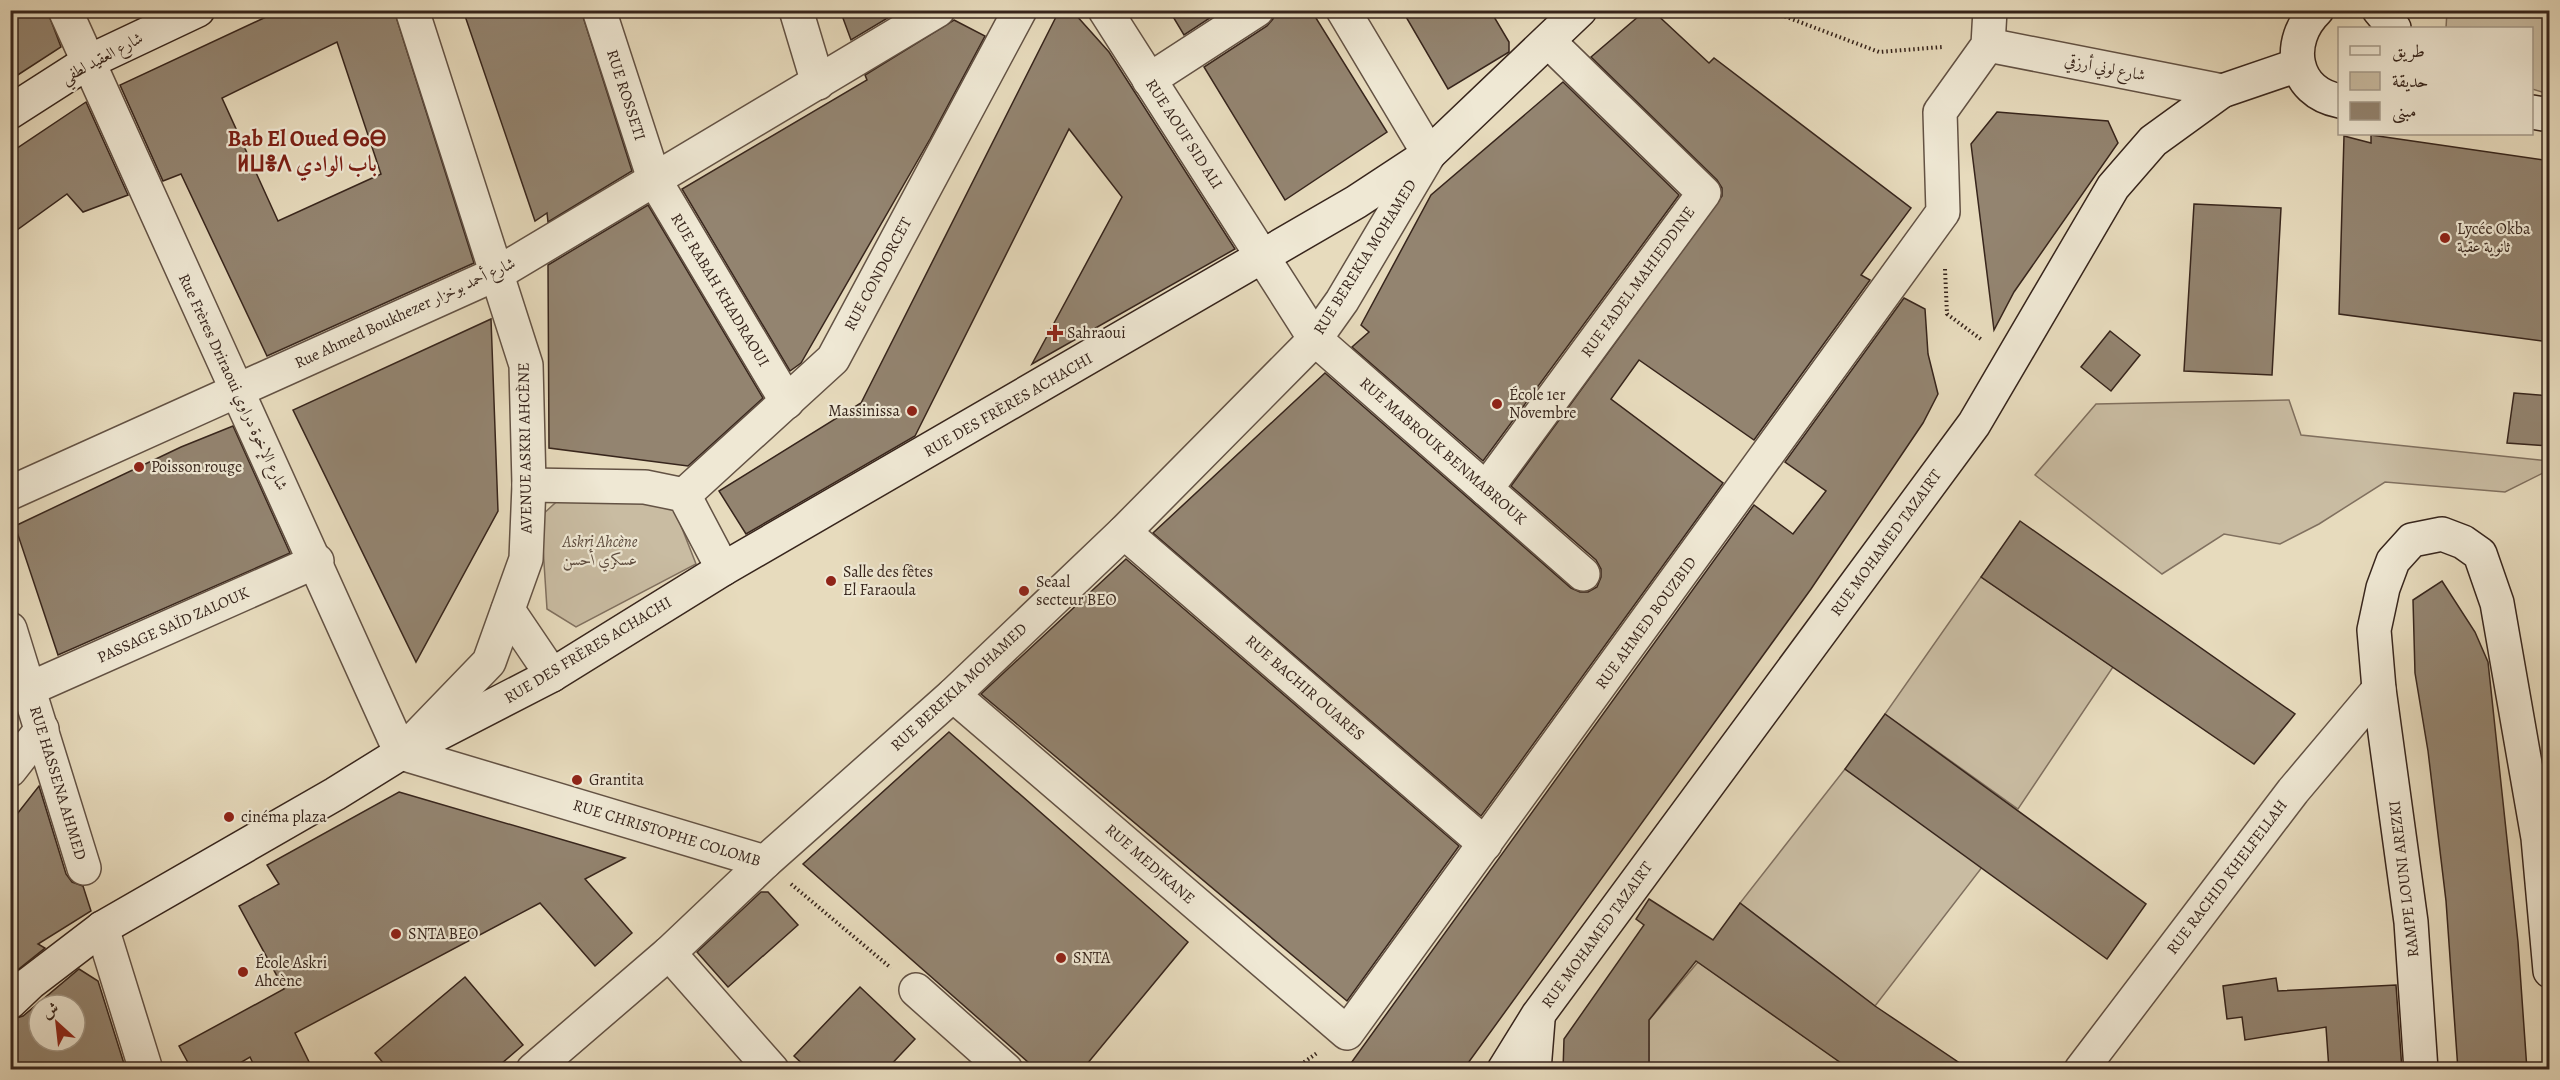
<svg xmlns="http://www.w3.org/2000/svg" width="2560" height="1080" font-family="Alegreya,Amiri,'Noto Sans Tifinagh',serif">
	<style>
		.green { fill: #c9bca2; stroke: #80705f; stroke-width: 1.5 }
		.building { fill: #938470; stroke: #37251c; stroke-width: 1.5; fill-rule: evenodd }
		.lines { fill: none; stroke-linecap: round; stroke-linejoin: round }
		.street-casing { stroke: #635244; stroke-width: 36 }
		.secondary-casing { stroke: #37251c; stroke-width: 36 }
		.path { stroke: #37251c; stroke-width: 4; stroke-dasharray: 1.5 3; stroke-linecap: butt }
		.street { stroke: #efe8d4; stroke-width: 33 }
		.secondary { stroke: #efe8d4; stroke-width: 33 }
		.poi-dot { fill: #8f2418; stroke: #efe8d4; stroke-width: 2 }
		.labels { text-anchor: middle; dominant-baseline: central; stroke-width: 4.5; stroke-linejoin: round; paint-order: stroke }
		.street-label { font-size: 16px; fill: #37251c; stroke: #efe8d4 }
		.poi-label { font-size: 16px; fill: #37251c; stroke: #efe8d4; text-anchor: start }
		.park-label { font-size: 16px; font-style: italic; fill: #5c4b3e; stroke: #efe8d4 }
		.district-label { font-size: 22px; font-weight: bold; fill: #7a1f14; stroke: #efe8d4 }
	</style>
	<rect width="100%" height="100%" fill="#e7dbbd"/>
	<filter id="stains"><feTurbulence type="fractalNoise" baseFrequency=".00333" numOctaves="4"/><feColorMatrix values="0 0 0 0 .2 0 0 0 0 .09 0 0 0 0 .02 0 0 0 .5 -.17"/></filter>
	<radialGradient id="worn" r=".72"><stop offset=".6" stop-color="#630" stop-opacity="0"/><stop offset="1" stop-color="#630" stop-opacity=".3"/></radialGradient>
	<!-- green -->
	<g class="green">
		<path d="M 2447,11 L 2549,11 L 2549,94 L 2532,89 L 2532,28 L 2446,28 Z"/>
		<path d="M 2289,400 L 2301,435 L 2549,461 L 2549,470 L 2505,492 L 2385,482 L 2319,524 L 2280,544 L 2224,534 L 2162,574 L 2035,475 L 2096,404 Z"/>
		<path d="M 566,493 L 632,494 L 674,508 L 696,564 L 576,627 L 547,609 L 541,516 Z"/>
		<path d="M 1981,577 L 2113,667 L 2018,809 L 1885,714 Z"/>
		<path d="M 1845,769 L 1983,866 L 1875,1006 L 1740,903 Z"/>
		<path d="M 1698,962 L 1846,1066 L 1845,1070 L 1649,1070 L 1649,1020 Z"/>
	</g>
	<!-- building -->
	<g class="building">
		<path d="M 10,10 L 47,10 L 61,47 L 10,80 Z"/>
		<path d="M 281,10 L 394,10 L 474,263 L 267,356 L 181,174 L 163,181 L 120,85 ZM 337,42 L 381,174 L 278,221 L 222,98 Z"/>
		<path d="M 463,10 L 581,10 L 632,171 L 548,222 L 547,213 L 535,221 Z"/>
		<path d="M 840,10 L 901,10 L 851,40 Z"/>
		<path d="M 1169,10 L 1222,10 L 1184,35 Z"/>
		<path d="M 1275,10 L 1311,10 L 1387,132 L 1285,200 L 1204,67 L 1267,26 L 1273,19 Z"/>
		<path d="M 1402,10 L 1490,10 L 1509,42 L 1509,52 L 1448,89 Z"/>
		<path d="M 1646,10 L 1652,10 L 1709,63 L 1714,58 L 1911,208 L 1861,275 L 1870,280 L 1754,440 L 1639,360 L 1611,399 L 1723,483 L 1481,816 L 1153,533 L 1325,373 L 1571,588 L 1580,592 L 1588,592 L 1597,587 L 1601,577 L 1601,569 L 1596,560 L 1511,486 L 1722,196 L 1722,188 L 1717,180 L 1591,57 Z"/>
		<path d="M 1058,13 L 1075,14 L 1109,52 L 1235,249 L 1032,364 L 1122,197 L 1069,129 L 915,436 L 746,534 L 719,491 L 861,403 Z"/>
		<path d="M 954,20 L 985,36 L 930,139 L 801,363 L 790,371 L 682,189 L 867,80 L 865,75 Z"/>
		<path d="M 1563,82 L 1679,195 L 1483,461 L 1352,347 L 1369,332 L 1361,325 L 1431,195 Z"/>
		<path d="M 86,102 L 128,195 L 83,212 L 67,194 L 10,235 L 10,153 Z"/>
		<path d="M 1997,112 L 2108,121 L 2118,143 L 2014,292 L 1994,330 L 1971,144 Z"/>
		<path d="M 2371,135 L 2550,161 L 2550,342 L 2339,314 L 2344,136 L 2371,143 Z"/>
		<path d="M 2194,204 L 2281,208 L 2272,375 L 2184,371 Z"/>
		<path d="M 648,205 L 763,398 L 688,466 L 549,448 L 548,265 Z"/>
		<path d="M 1904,298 L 1925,309 L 1928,354 L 1938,394 L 1923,423 L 1811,589 L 1463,1070 L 1346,1070 L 1754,505 L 1793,534 L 1826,491 L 1785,462 Z"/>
		<path d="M 491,319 L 498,511 L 416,662 L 293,410 Z"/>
		<path d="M 2110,331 L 2140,355 L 2111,391 L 2081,367 Z"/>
		<path d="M 2514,393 L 2550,396 L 2550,446 L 2507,443 Z"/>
		<path d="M 233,426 L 290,553 L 58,655 L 15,526 L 181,447 Z"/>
		<path d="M 2020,521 L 2295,714 L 2254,764 L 1981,577 Z"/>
		<path d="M 1126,559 L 1459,846 L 1347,1001 L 981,694 Z"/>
		<path d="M 2442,581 L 2475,632 L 2488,662 L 2518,942 L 2527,1070 L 2458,1070 L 2446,901 L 2428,751 L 2415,673 L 2413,600 Z"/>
		<path d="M 1885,714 L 2146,904 L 2107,959 L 1845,769 Z"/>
		<path d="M 949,732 L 1188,942 L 1082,1070 L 1037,1070 L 803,864 Z"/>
		<path d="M 39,786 L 66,874 L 72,882 L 83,886 L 91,911 L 38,944 L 45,948 L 10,976 L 10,823 Z"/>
		<path d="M 399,792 L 625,858 L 585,879 L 632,933 L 595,966 L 540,903 L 295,1033 L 313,1070 L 256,1070 L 250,1057 L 228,1070 L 192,1070 L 179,1046 L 284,989 L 239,906 L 279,884 L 267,865 Z"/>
		<path d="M 761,892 L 768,892 L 798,925 L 728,987 L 697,952 Z"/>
		<path d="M 1649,899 L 1713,940 L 1740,903 L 1875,1006 L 1970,1070 L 1851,1070 L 1696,961 L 1649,1020 L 1649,1070 L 1563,1070 L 1564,1039 L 1644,925 L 1636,919 Z"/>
		<path d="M 79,969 L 98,981 L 126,1070 L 10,1070 L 10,1020 L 23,1016 ZM 39,1005 L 75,1005 L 75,1041 L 39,1041 Z"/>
		<path d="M 465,977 L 523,1045 L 494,1070 L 389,1070 L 375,1053 Z"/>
		<path d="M 2276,978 L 2278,991 L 2396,985 L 2402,1070 L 2329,1070 L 2326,1027 L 2245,1040 L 2242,1017 L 2227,1019 L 2223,986 Z"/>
		<path d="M 860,987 L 915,1039 L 886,1070 L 809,1070 L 794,1056 Z"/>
	</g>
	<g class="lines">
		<defs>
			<g id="street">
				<path d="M 65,10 L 401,753"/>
				<path d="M 599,10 L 654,179 L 787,402"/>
				<path d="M 796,10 L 818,83"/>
				<path d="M 1105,10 L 1315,339 L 1583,574"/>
				<path d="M 1988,45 L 2222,91"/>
				<path d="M 1149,80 L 1257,10"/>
				<path d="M 529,485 L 645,487 L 684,495 L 723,569"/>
				<path d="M 1486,489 L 1704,193 L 1548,41"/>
				<path d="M 10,493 L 498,273 L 938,10"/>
				<path d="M 684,495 L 833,359 L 1020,10"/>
				<path d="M 1124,532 L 1485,844"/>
				<path d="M 508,610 L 552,675"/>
				<path d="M 10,629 L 84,868"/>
				<path d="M 10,694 L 29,689 L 317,561"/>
				<path d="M 953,695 L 1347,1033 L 1943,212 L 1940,112 L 1988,45 L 1990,10"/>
				<path d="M 406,748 L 489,662 L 526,559 L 529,485 L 526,365 L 412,10"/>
				<path d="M 401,753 L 765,862"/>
				<path d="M 10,770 L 42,729"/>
				<path d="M 102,928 L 146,1070"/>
				<path d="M 669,953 L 772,1070"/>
				<path d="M 916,990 L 1006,1070"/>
				<path d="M 533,1070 L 669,953 L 765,862 L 953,695 L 1124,532 L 1315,339 L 1342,301 L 1429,154 L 1343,10"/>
				<path d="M 2081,1070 L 2293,791 L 2379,689"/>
			</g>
			<g id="secondary">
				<path d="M 2317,10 C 2285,41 2292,92 2340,101"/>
				<path d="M 2379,10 L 2394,28"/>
				<path d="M 10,112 L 88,62 L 198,10"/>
				<path d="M 2532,112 L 2550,115"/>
				<path d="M 10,1002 L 30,983 L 102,928 L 335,794 L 401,753 L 552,675 L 723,569 L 1356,202 L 1429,154 L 1580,10"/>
				<path d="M 1504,1070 L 1538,1015 L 1974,424 L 2113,187 L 2153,141 L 2222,91 L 2298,65"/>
				<path d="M 1534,1070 L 1538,1020"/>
				<path d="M 2421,1070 L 2411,922 L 2379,689 L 2374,630 L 2383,588 L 2393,561 L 2412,540 L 2442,534 L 2463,542 L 2480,554 L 2497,603 L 2538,838 L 2550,971"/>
			</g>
		</defs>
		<!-- street casing -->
		<use href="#street" class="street-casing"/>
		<!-- secondary casing -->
		<use href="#secondary" class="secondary-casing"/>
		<!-- path -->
		<g class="path">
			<path d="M 1768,10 L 1879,52 L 1942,47"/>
			<path d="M 1945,269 L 1947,314 L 1982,340"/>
			<path d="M 791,884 L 891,968"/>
			<path d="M 1293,1070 L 1317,1053"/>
		</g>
		<!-- street -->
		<use href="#street" class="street"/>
		<!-- secondary -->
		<use href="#secondary" class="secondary"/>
	</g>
	<!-- markers -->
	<g class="poi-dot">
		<circle cx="2445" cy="238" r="6"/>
		<path d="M1052 324h6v6h6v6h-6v6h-6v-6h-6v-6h6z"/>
		<circle cx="1497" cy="404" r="6"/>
		<circle cx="912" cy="411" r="6"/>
		<circle cx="139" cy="467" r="6"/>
		<circle cx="831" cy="581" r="6"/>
		<circle cx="1024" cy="591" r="6"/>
		<circle cx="577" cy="780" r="6"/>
		<circle cx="229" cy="817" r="6"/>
		<circle cx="396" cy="934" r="6"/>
		<circle cx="1061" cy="958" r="6"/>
		<circle cx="243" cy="972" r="6"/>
	</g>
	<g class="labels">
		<!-- street labels -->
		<g class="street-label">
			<text transform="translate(102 58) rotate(-28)">شارع العقيد لطفي</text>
			<text transform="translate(2105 68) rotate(11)">شارع لوني أرزقي</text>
			<text transform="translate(626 95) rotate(72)">RUE ROSSETI</text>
			<text transform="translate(1184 134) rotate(57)">RUE AOUF SID ALI</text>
			<text transform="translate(1365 257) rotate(-58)">RUE BEREKIA MOHAMED</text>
			<text transform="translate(878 274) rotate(-62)">RUE CONDORCET</text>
			<text transform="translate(1638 282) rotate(-54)">RUE FADEL MAHIEDDINE</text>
			<text transform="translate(720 290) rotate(59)">RUE RABAH KHADRAOUI</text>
			<text transform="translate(405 313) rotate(-25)">Rue Ahmed Boukhezer شارع أحمد بوخزار</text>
			<text transform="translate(233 382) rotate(65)">Rue Frères Driraoui شارع الإخوة دراوي</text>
			<text transform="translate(1008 405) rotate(-30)">RUE DES FRÈRES ACHACHI</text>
			<text transform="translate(525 448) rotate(-91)">AVENUE ASKRI AHCÈNE</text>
			<text transform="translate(1443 451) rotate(41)">RUE MABROUK BENMABROUK</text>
			<text transform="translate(1886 543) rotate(-54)">RUE MOHAMED TAZAIRT</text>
			<text transform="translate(1646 623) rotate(-54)">RUE AHMED BOUZBID</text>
			<text transform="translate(173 625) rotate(-24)">PASSAGE SAÏD ZALOUK</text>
			<text transform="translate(588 650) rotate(-31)">RUE DES FRÈRES ACHACHI</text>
			<text transform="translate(959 687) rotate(-43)">RUE BEREKIA MOHAMED</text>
			<text transform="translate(1305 688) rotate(41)">RUE BACHIR OUARES</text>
			<text transform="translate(58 783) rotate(73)">RUE HASSENA AHMED</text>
			<text transform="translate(667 833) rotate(17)">RUE CHRISTOPHE COLOMB</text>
			<text transform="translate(1150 864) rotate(41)">RUE MEDJKANE</text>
			<text transform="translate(2227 877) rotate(-53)">RUE RACHID KHELFELLAH</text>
			<text transform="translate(2404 879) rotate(-97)">RAMPE LOUNI AREZKI</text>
			<text transform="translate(1597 935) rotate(-54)">RUE MOHAMED TAZAIRT</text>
		</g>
		<!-- poi labels -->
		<g class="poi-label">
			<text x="2457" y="229">Lycée Okba<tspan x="2457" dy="18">ثانوية عقبة</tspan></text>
			<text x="1067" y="333">Sahraoui</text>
			<text x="1509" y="395">École 1er<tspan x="1509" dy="18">Novembre</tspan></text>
			<text x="900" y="411" text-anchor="end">Massinissa</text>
			<text x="151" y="467">Poisson rouge</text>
			<text x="843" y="572">Salle des fêtes<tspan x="843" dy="18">El Faraoula</tspan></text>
			<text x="1036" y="582">Seaal<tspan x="1036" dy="18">secteur BEO</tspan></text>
			<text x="589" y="780">Grantita</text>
			<text x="241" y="817">cinéma plaza</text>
			<text x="408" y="934">SNTA BEO</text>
			<text x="1073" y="958">SNTA</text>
			<text x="255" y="963">École Askri<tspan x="255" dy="18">Ahcène</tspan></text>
		</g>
		<!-- park labels -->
		<g class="park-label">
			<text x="600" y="542">Askri Ahcène<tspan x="600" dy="18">عسكري أحسن</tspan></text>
		</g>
		<!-- district labels -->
		<g class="district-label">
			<text x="307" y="139">Bab El Oued ⴱⴰⴱ<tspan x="307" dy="25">ⵍⵡⴻⴷ باب الوادي</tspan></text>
		</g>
	</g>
	<!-- margin -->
	<rect width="2560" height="1080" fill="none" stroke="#e7dbbd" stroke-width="36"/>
	<rect x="12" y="12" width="2536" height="1056" fill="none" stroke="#37251c" stroke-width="3"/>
	<rect x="18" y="18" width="2524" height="1044" fill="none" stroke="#37251c" stroke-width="1.5"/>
	<!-- legend -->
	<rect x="2338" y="27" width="195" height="108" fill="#efe8d4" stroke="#a59a8a" stroke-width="1.5"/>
	<rect x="2350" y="46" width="30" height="9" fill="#efe8d4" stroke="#a59a8a" stroke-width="1.5"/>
	<text x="2392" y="57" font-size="18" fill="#37251c">طريق</text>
	<rect x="2350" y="72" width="30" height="18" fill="#c9bca2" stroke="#a59a8a" stroke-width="1.5"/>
	<text x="2392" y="87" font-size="18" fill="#37251c">حديقة</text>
	<rect x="2350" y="102" width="30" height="18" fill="#938470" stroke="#a59a8a" stroke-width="1.5"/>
	<text x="2392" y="117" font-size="18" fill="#37251c">مبنى</text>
	<!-- north arrow -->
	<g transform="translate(57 1023) rotate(333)"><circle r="28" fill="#efe8d4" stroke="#a59a8a" stroke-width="1.5"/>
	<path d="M0-4.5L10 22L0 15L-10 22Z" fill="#8f2418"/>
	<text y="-9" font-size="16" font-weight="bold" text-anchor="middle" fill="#37251c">ش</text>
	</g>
	<rect width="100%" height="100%" filter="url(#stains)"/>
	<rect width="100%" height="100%" fill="url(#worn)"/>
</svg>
